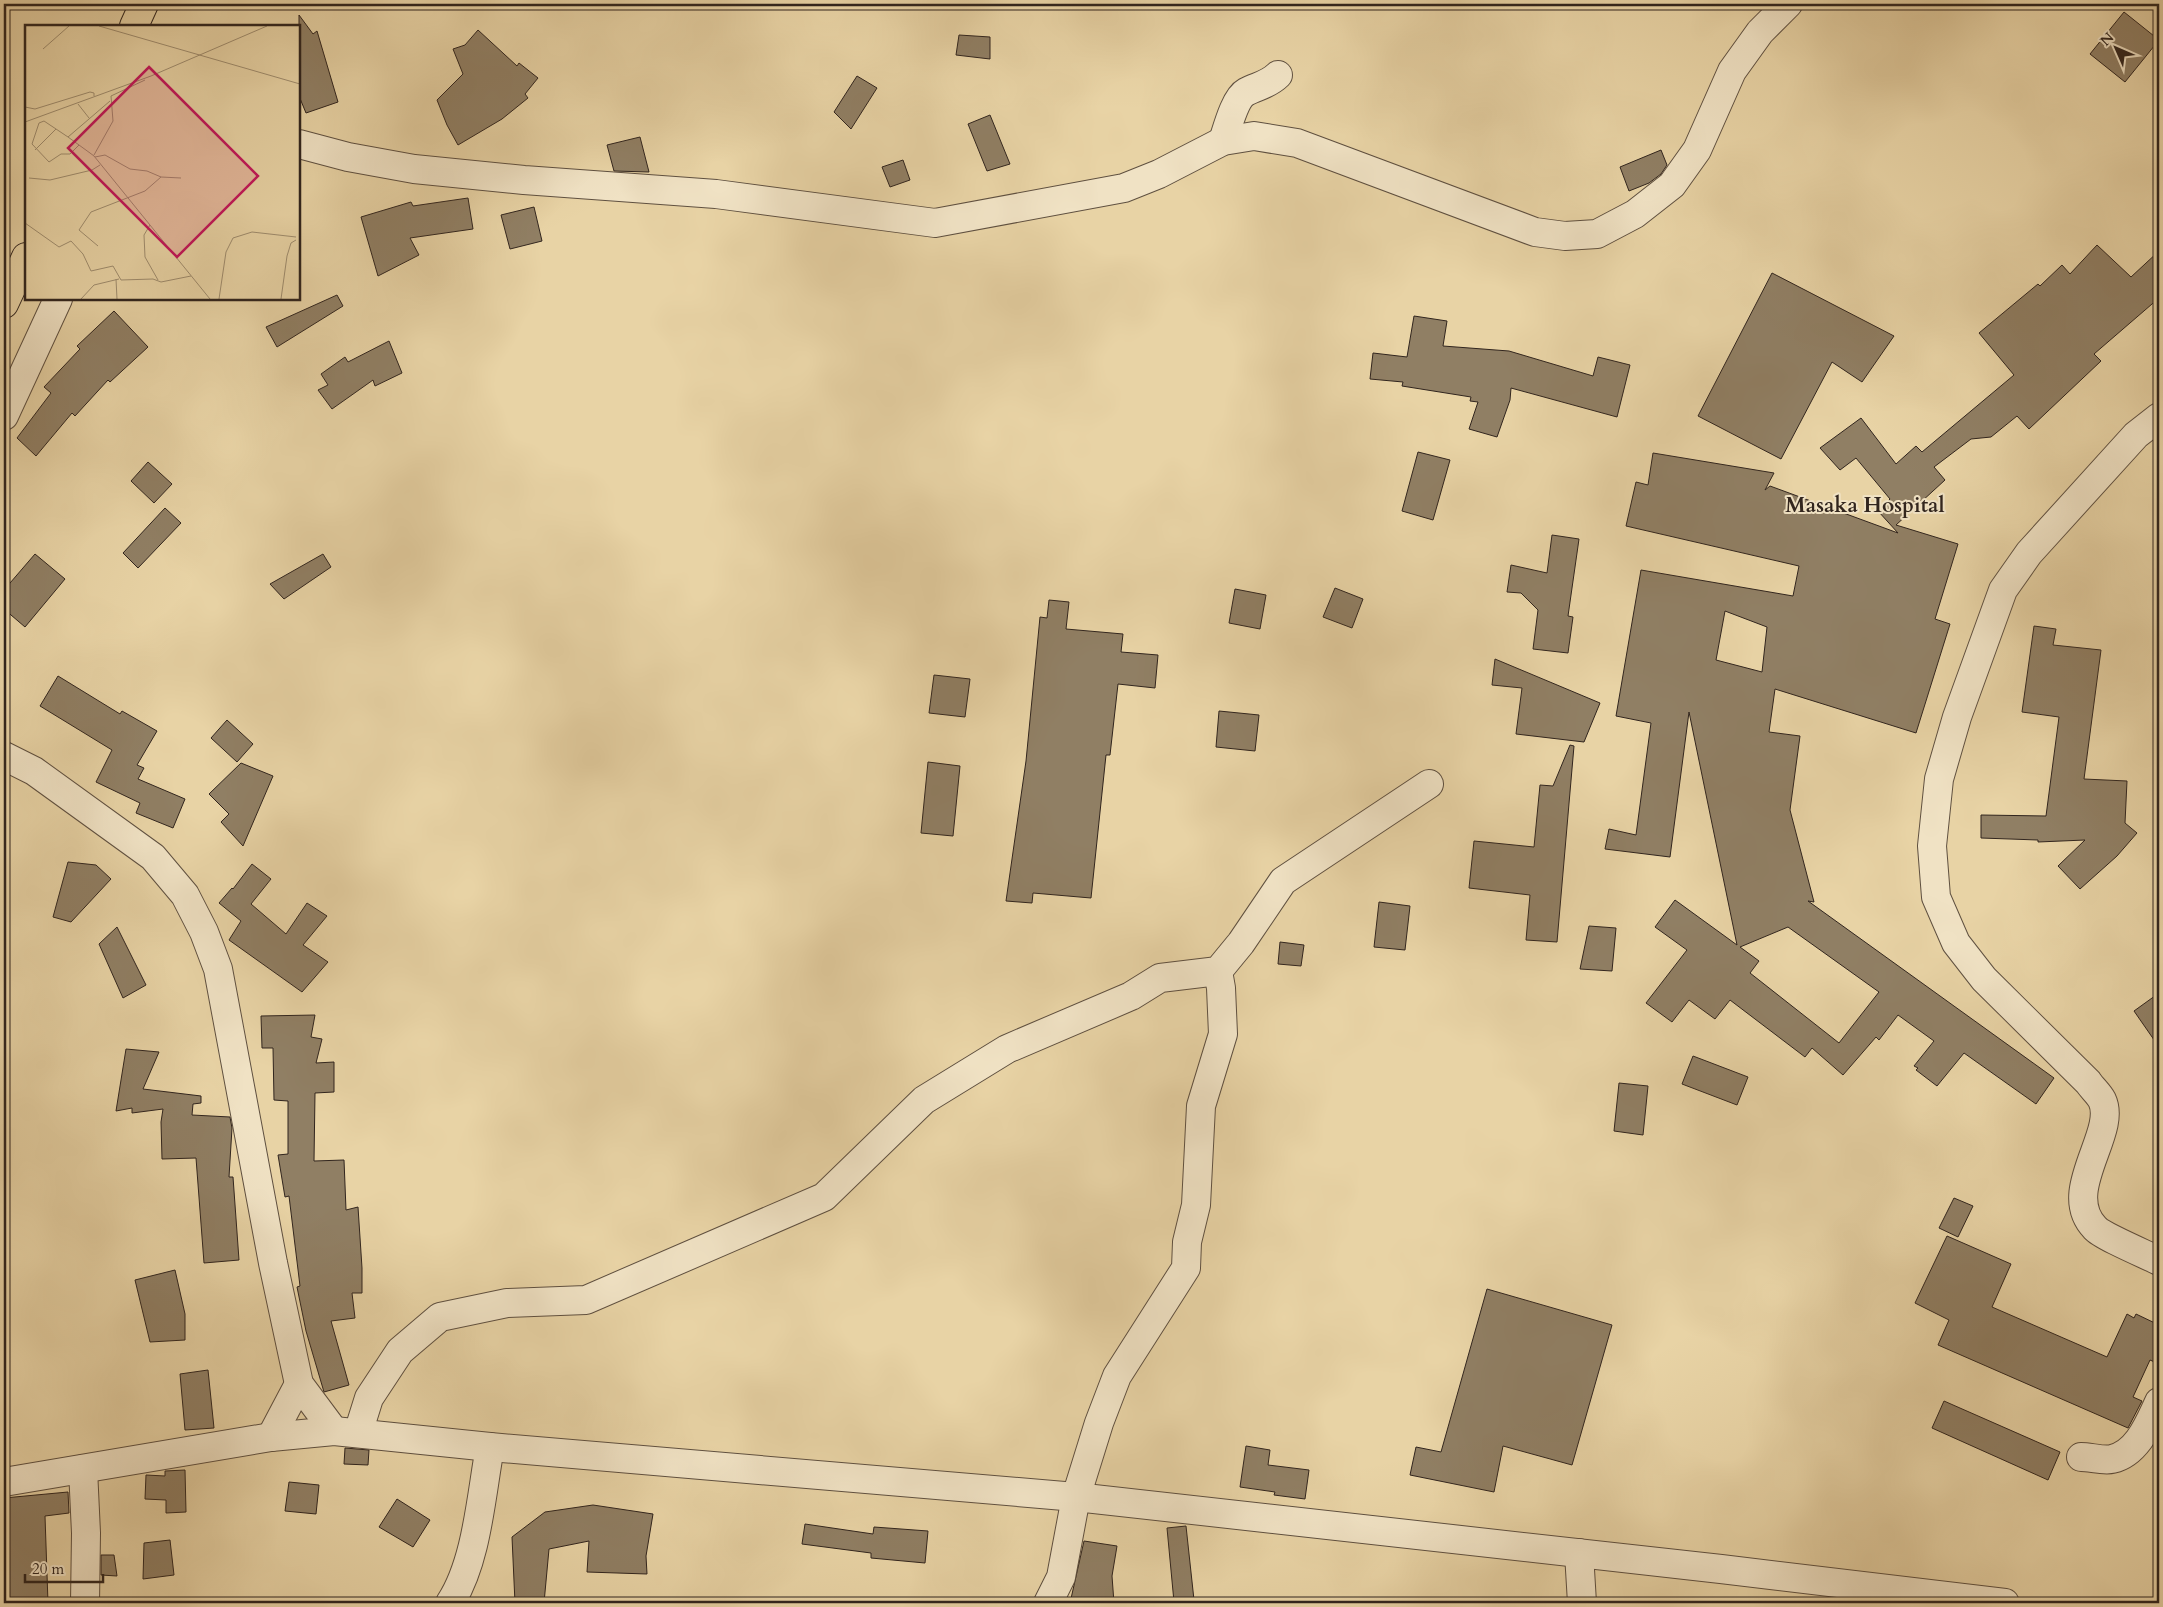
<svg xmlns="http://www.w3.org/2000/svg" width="2163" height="1607" font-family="Cardo,serif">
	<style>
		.building { fill: #907f64; stroke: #31251e; fill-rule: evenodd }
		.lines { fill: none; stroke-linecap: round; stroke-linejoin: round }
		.minor-casing { stroke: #5f5040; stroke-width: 30 }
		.highway-casing { stroke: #31251e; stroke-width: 30 }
		.minor { stroke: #f0e2c4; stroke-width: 28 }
		.highway { stroke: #e8d3a5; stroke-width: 28 }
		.labels { text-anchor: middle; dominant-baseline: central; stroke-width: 4; stroke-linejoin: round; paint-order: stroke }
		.quarter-label { font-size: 21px; font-weight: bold; fill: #31251e; stroke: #f0e2c4 }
		.inset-road { fill: none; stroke: #9f8d6f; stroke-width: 1 }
		.view { fill: #c2185b; fill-opacity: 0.15; stroke: #c2185b; stroke-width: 2.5 }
		.inset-edge { fill: none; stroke: #31251e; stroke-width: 2.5 }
	</style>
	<rect width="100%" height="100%" fill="#e8d3a5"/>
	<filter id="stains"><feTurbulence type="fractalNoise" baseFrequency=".004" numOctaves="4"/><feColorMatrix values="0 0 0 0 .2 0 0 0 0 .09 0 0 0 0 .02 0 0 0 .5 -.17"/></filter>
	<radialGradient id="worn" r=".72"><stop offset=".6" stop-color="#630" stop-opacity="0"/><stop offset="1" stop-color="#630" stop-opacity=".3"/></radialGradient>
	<!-- building -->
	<g class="building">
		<path d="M 2124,12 L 2159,40 L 2125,82 L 2090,54 Z"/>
		<path d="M 299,15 L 313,34 L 317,31 L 338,102 L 306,113 L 299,96 Z"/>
		<path d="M 478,30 L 517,66 L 519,63 L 538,78 L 525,94 L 528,98 L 502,119 L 458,145 L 447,125 L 437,100 L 463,74 L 453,49 L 465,45 Z"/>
		<path d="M 959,35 L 990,37 L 990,59 L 956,55 Z"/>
		<path d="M 857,76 L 877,88 L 851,129 L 834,112 Z"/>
		<path d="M 990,115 L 1010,164 L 987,171 L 968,124 Z"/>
		<path d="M 640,137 L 649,172 L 614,171 L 607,145 Z"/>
		<path d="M 1661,150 L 1667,165 L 1661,174 L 1649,183 L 1629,191 L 1620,167 Z"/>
		<path d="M 903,160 L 910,180 L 890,187 L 882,167 Z"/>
		<path d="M 468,198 L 473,229 L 410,238 L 419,255 L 378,276 L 361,217 L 411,202 L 413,206 Z"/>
		<path d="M 534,207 L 542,241 L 510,249 L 501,215 Z"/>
		<path d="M 2097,245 L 2131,277 L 2159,251 L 2159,298 L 2094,354 L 2101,361 L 2029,429 L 2017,416 L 1991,437 L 1971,439 L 1934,467 L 1945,480 L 1896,525 L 1958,544 L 1935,619 L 1950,624 L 1916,733 L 1775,689 L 1769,732 L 1800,736 L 1790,810 L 1814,902 L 1808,901 L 2054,1078 L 2036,1104 L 1964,1053 L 1937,1086 L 1916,1070 L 1918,1068 L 1914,1066 L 1934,1041 L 1898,1015 L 1879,1040 L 1876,1037 L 1843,1075 L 1812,1048 L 1805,1057 L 1730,1000 L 1715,1019 L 1689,1000 L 1672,1022 L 1646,1003 L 1687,950 L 1655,927 L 1675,900 L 1737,945 L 1689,712 L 1670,857 L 1605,849 L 1609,829 L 1636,835 L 1651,723 L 1616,716 L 1641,570 L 1793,596 L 1799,566 L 1626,526 L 1636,482 L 1648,485 L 1653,453 L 1774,473 L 1765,490 L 1770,486 L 1898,533 L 1878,511 L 1890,499 L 1856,458 L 1840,470 L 1820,448 L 1861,418 L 1896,464 L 1916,446 L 1922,452 L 2014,375 L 1979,333 L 2038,284 L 2040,286 L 2062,265 L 2070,274 ZM 1725,611 L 1767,627 L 1762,672 L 1716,660 ZM 1788,927 L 1879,992 L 1839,1043 L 1750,973 L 1759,961 L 1740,947 Z"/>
		<path d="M 1772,273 L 1894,336 L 1862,382 L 1832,362 L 1781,459 L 1698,416 Z"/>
		<path d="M 337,295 L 343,306 L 277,347 L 266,327 Z"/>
		<path d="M 114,311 L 148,347 L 110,382 L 108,380 L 75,416 L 72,413 L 36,456 L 17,438 L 51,393 L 44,387 L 80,349 L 77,346 Z"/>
		<path d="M 1414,316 L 1447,321 L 1443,346 L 1509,351 L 1593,376 L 1598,357 L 1630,365 L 1617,417 L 1511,388 L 1510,400 L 1497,437 L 1469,429 L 1478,402 L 1470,401 L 1471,397 L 1402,386 L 1403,382 L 1370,379 L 1373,353 L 1407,357 Z"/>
		<path d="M 389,341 L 402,373 L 375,386 L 373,380 L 332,409 L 318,390 L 328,385 L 321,374 L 345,357 L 348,362 Z"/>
		<path d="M 1418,452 L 1450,460 L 1433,520 L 1402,511 Z"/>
		<path d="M 148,462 L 172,484 L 154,503 L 131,481 Z"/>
		<path d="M 165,508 L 181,523 L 138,568 L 123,553 Z"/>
		<path d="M 1552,535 L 1579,539 L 1568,616 L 1573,617 L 1568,653 L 1533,649 L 1538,610 L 1521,593 L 1507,592 L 1511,565 L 1547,573 Z"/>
		<path d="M 35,554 L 65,579 L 25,627 L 4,609 L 4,590 Z"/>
		<path d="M 323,554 L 331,567 L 284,599 L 270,584 Z"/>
		<path d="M 1335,588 L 1363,599 L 1352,628 L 1323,617 Z"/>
		<path d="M 1235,589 L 1266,595 L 1260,629 L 1229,623 Z"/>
		<path d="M 1049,600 L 1069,602 L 1066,629 L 1123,634 L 1121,652 L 1158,655 L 1155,688 L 1118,684 L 1110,755 L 1106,755 L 1091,898 L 1033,893 L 1032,903 L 1006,901 L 1026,761 L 1040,617 L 1047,618 Z"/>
		<path d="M 2034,626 L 2056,629 L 2053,645 L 2101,650 L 2084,779 L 2127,781 L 2125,823 L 2137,833 L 2117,856 L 2080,889 L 2058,866 L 2085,840 L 2038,842 L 2038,840 L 1981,838 L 1981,815 L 2046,816 L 2059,717 L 2022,712 Z"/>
		<path d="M 1495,659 L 1600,703 L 1584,742 L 1516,734 L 1522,688 L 1492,685 Z"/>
		<path d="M 934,675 L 970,679 L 965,717 L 929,713 Z"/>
		<path d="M 58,676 L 120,714 L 122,711 L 157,731 L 137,765 L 144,768 L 138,779 L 185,799 L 173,828 L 136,813 L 140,803 L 96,782 L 112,750 L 40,706 Z"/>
		<path d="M 1219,711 L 1259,715 L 1255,751 L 1216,747 Z"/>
		<path d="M 227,720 L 253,744 L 237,762 L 211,738 Z"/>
		<path d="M 1570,745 L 1574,746 L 1557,942 L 1526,940 L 1530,895 L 1469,888 L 1474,841 L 1534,847 L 1540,785 L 1553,786 Z"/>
		<path d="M 928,762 L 960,766 L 953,836 L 921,833 Z"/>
		<path d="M 241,763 L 273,776 L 243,846 L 221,822 L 229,814 L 209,794 Z"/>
		<path d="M 68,862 L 96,865 L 111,879 L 71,922 L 53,917 Z"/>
		<path d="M 252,864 L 271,879 L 251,904 L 286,934 L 307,903 L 327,916 L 303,945 L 328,962 L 302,992 L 229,940 L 241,921 L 219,903 L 232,888 L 233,889 Z"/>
		<path d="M 1379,902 L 1410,906 L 1405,950 L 1374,947 Z"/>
		<path d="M 1589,926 L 1616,928 L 1612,971 L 1580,969 Z"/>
		<path d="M 117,927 L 146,985 L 123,998 L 99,944 Z"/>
		<path d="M 1280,942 L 1304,945 L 1301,966 L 1278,964 Z"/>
		<path d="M 2159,993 L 2159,1047 L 2134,1011 Z"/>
		<path d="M 315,1015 L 311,1037 L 322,1039 L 316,1063 L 334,1062 L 334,1092 L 315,1093 L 314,1161 L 344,1160 L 346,1210 L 358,1207 L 362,1268 L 362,1293 L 352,1293 L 355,1318 L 331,1321 L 349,1385 L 324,1392 L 306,1331 L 297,1287 L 300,1286 L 289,1196 L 285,1197 L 278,1155 L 288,1154 L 288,1101 L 274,1100 L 273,1048 L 262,1048 L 261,1016 Z"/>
		<path d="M 126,1049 L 159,1052 L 143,1089 L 201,1096 L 201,1103 L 193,1104 L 192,1115 L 230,1117 L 232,1128 L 229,1177 L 233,1177 L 239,1260 L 204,1263 L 196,1158 L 162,1159 L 161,1122 L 163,1109 L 132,1113 L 132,1108 L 116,1111 Z"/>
		<path d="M 1693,1056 L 1748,1077 L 1737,1105 L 1682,1084 Z"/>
		<path d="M 1619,1083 L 1648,1086 L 1643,1135 L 1614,1131 Z"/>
		<path d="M 1954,1198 L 1973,1206 L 1958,1237 L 1939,1228 Z"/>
		<path d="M 1947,1236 L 2011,1264 L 1992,1307 L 2107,1357 L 2127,1314 L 2134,1318 L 2136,1314 L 2159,1325 L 2159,1364 L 2150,1360 L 2133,1397 L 2142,1401 L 2128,1428 L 1938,1345 L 1949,1320 L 1915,1303 Z"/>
		<path d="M 175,1270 L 185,1314 L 185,1340 L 150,1342 L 135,1280 Z"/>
		<path d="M 1487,1289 L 1612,1325 L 1572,1465 L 1503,1446 L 1494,1492 L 1410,1475 L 1416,1447 L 1441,1452 Z"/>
		<path d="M 208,1370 L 214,1428 L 185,1430 L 180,1374 Z"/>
		<path d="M 1944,1401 L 2060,1452 L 2048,1480 L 1932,1428 Z"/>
		<path d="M 1246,1446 L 1270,1450 L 1268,1465 L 1309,1470 L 1305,1499 L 1274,1495 L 1275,1492 L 1240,1487 Z"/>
		<path d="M 345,1448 L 369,1450 L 368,1465 L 344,1464 Z"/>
		<path d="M 185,1470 L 186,1512 L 166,1513 L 166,1500 L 145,1499 L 146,1475 L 165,1476 L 165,1471 Z"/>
		<path d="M 289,1482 L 319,1485 L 316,1514 L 285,1511 Z"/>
		<path d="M 68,1492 L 69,1513 L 45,1516 L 48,1603 L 4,1603 L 4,1498 Z"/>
		<path d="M 397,1499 L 430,1520 L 413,1547 L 379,1527 Z"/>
		<path d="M 593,1505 L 653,1514 L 646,1556 L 647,1574 L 587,1572 L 589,1541 L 549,1549 L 544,1603 L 515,1603 L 512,1537 L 545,1512 Z"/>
		<path d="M 805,1524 L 873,1534 L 874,1527 L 928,1531 L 925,1563 L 871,1558 L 871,1553 L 802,1544 Z"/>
		<path d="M 1186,1526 L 1194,1600 L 1174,1602 L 1167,1528 Z"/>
		<path d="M 170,1540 L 174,1575 L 143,1579 L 144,1543 Z"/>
		<path d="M 1084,1541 L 1117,1546 L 1112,1576 L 1114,1603 L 1070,1603 Z"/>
		<path d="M 101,1555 L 114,1555 L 117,1576 L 101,1575 Z"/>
	</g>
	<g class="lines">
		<defs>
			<g id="minor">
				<path d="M 1223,141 C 1227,129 1235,98 1246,92 C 1257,86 1268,85 1278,75"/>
				<path d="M 299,144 L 348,157 L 414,169 L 524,180 L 716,194 L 935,223 L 1124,188 L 1159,174 L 1223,141 L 1254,136 L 1297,143 L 1535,232 L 1565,236 L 1597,234 L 1635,214 L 1672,185 L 1697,150 L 1732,71 L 1760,32 L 1788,4"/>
				<path d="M 4,416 L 58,299"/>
				<path d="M 2159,417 L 2136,435 L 2029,553 L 2003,590 L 1957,717 L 1939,779 L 1932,846 L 1936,897 L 1956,943 L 1984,979 L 2088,1082 C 2092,1088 2099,1094 2102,1100 C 2118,1133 2059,1191 2095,1228 C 2102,1236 2147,1255 2159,1261"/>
				<path d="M 4,756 L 34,771 L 153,857 L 185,895 L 204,932 L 218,969 L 273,1263 L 299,1384 L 334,1431"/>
				<path d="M 358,1433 L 369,1398 L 400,1351 L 440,1317 L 507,1303 L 586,1300 L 824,1197 L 924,1100 L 1007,1049 L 1131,996 L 1160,978 L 1218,971 L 1241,943 L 1283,881 L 1429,784"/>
				<path d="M 271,1437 L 299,1384"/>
				<path d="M 2081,1457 C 2090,1457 2104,1461 2112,1459 C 2138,1453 2149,1423 2159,1402"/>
				<path d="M 83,1469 L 86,1533 L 85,1603"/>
				<path d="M 4,1482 L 271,1437 L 334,1431 L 490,1447 L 1076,1497 L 1721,1569 L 2005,1603"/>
				<path d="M 1579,1553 L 1582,1603"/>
				<path d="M 450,1603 C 477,1562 481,1496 490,1447"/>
				<path d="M 1048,1603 L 1061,1577 L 1076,1497 L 1099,1423 L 1117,1376 L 1186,1268 L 1187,1242 L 1196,1205 L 1201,1106 L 1223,1034 L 1221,988 L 1218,971"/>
			</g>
			<g id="highway">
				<path d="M 134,26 L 144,4"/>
				<path d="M 4,304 L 26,257"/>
			</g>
		</defs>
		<!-- minor casing -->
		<use href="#minor" class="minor-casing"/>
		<!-- highway casing -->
		<use href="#highway" class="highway-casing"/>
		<!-- minor -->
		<use href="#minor" class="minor"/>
		<!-- highway -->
		<use href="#highway" class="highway"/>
	</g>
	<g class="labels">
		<!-- quarter labels -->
		<g class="quarter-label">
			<text x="1865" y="505">Masaka Hospital</text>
		</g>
	</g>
	<!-- overview -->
	<g transform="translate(25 25)">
		<rect width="275" height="275" fill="#e8d3a5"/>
		<path class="inset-road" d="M 74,1 L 275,59M 18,24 L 44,1M 53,79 L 64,93M 0,82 L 10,84 L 65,67 L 69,68 L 69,71M 0,97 L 126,51 L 242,1M 43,112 L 85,76M 54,120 L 45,129 L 36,129 L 24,137 L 7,119 L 14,98 L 19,96 L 43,112 L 65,128 L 69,131 L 185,274M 10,125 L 31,104M 69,130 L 88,96 L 86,71 L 120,55M 70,132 L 80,130 L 105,144 L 122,146 L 136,152 L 156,153M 4,153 L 25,155 L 67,145 L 75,140M 0,198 L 34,222 L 46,216 L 58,229 L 66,246 L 88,241 L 96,255 L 128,254 L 136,257 L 166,251M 125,200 L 119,210 L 120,232 L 133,255M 73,221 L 54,205 L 66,187 L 120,166 L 136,152M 91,254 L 92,274M 56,274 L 69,260 L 94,254M 194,274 L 201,227 L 208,213 L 227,207 L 271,212M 256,274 L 262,231 L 266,218 L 271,215"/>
		<path class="view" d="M 124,42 L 233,151 L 152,232 L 43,123 Z"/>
		<rect width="275" height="275" class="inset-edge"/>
	</g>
	<!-- margin -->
	<rect width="2163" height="1607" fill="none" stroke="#e8d3a5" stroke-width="20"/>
	<rect x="5" y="5" width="2153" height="1597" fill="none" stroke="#31251e" stroke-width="2.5"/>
	<rect x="10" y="10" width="2143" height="1587" fill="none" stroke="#31251e"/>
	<!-- north arrow -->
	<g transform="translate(2116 48) rotate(315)" stroke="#f0e2c4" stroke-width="4" paint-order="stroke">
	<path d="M0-4L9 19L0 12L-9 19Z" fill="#31251e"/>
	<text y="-8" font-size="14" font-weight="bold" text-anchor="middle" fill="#31251e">N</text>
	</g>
	<!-- scale -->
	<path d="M25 1574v8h78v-8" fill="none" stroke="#31251e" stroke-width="2.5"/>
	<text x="32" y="1574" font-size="15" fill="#31251e" stroke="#f0e2c4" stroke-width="4" paint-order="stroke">20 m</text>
	<rect width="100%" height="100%" filter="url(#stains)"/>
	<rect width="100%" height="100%" fill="url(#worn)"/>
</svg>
